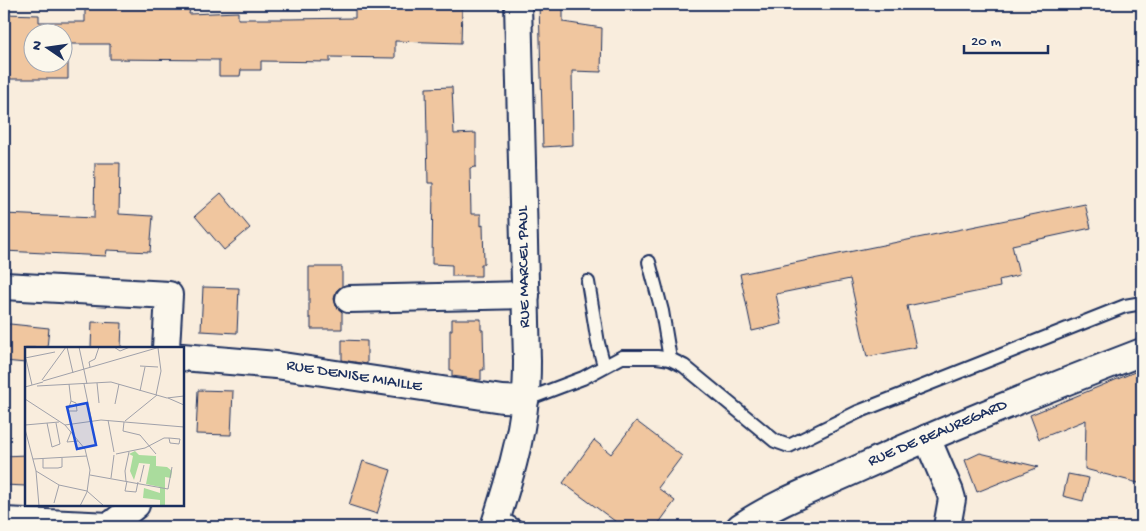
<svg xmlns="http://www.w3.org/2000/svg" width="1146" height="531" font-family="'Gochi Hand',sans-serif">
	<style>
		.building { fill: #f0c69f; stroke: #1b2f5e; fill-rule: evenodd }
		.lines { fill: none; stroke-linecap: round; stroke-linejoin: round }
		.lane-casing { stroke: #1b2f5e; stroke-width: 16 }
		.street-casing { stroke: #1b2f5e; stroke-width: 30 }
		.lane { stroke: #fbf7ec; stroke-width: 12 }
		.street { stroke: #fbf7ec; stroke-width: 26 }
		.labels { text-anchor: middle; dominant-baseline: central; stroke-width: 4.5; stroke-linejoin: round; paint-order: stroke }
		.street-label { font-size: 16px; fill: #1b2f5e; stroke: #fbf7ec }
		.inset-road { fill: none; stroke: #a0a1aa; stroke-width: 1 }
		.view { fill: #1d4ed8; fill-opacity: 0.15; stroke: #1d4ed8; stroke-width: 2.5 }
		.inset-edge { fill: none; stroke: #1b2f5e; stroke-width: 2.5 }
	</style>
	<rect width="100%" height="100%" fill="#f9eddd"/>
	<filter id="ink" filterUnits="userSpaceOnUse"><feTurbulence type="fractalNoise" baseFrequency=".02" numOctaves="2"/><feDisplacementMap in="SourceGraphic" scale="10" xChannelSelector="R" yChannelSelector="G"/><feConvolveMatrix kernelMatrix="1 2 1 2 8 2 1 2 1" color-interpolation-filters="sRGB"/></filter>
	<g filter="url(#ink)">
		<!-- building -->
		<g class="building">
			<path d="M 539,4 L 563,4 L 563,22 L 602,28 L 601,72 L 572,71 L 573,145 L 543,147 Z"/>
			<path d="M 85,7 L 190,8 L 189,14 L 238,12 L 238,19 L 289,19 L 355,18 L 355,8 L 462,8 L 461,43 L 395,41 L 395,58 L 330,57 L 330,62 L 261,61 L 261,70 L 241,70 L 240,76 L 219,76 L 219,60 L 110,59 L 110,44 L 68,44 L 68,79 L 4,79 L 4,14 L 39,15 L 39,22 L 85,22 ZM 32,32 L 62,32 L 62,62 L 32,62 Z"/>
			<path d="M 452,87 L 454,134 L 476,133 L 476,167 L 470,168 L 471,214 L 481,214 L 481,226 L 483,225 L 484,264 L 481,264 L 481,276 L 452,276 L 452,265 L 432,264 L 433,183 L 428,183 L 426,88 Z"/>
			<path d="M 95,163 L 120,163 L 119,214 L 153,216 L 150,252 L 107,250 L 106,256 L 4,251 L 4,214 L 94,218 Z"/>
			<path d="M 221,193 L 250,228 L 224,250 L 195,216 Z"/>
			<path d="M 1085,204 L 1091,228 L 1012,245 L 1019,275 L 999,280 L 1000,287 L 907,306 L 916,347 L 867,357 L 850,279 L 776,294 L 782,324 L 752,331 L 740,274 Z"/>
			<path d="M 309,267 L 342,267 L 342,286 L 336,291 L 334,299 L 336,306 L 342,312 L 342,329 L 311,329 L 311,318 L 309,318 Z"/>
			<path d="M 203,287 L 239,288 L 237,333 L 201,331 Z"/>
			<path d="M 452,319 L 481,319 L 481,330 L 483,330 L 484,370 L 481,370 L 481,380 L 452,376 L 452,370 L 450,370 L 450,330 L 452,330 Z"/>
			<path d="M 92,322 L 122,323 L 121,348 L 91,348 Z"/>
			<path d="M 10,324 L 49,328 L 47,348 L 26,348 L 26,363 L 4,361 L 4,325 Z"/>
			<path d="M 342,340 L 367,341 L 367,364 L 342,360 Z"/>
			<path d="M 1142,369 L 1142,484 L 1085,469 L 1086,420 L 1039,439 L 1030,415 Z"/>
			<path d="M 198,390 L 233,391 L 231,435 L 196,434 Z"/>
			<path d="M 636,421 L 682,456 L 658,488 L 675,501 L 656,527 L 623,527 L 563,483 L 594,440 L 611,454 Z"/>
			<path d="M 980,453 L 1039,467 L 977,492 L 965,460 Z"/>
			<path d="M 26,455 L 26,486 L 4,485 L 4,456 Z"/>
			<path d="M 363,461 L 391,470 L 377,514 L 349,505 Z"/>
			<path d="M 1068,474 L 1089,478 L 1083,501 L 1063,496 Z"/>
		</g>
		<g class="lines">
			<defs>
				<g id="lane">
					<path d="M 649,262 L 662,311 L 670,359"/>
					<path d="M 588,282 L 598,343 L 604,366"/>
					<path d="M 525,400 L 583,378 L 622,357 L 657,357 L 670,359 L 684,366 L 775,441 L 789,446 L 858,412 L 1125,306 L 1142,303"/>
					<path d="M 498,516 L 517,527"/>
				</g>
				<g id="street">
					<path d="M 4,286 L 169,295 L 166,348"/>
					<path d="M 349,299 L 526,295"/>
					<path d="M 182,357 L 276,365 L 502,399 L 525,400"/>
					<path d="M 927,438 L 950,492 L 952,499 L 947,527"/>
					<path d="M 4,521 L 110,526 L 136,505"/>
					<path d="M 494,527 C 507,486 521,443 525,399 C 527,386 527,373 527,361 L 518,4"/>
					<path d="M 740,527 C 777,502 821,486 862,467 C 954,425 1048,388 1142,352"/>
				</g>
			</defs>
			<!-- lane casing -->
			<use href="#lane" class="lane-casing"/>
			<!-- street casing -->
			<use href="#street" class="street-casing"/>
			<!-- lane -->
			<use href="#lane" class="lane"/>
			<!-- street -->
			<use href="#street" class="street"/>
		</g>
	</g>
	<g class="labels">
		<!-- street labels -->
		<g class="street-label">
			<text transform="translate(525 267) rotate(-91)">RUE MARCEL PAUL</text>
			<text transform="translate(354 377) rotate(9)">RUE DENISE MIAILLE</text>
			<text transform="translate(938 434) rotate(-23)">RUE DE BEAUREGARD</text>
		</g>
	</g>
	<!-- overview -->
	<g transform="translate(25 347)">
		<rect width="159" height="159" fill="#f9eddd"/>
		<path d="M 110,104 L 114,108 L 131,109 L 131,119 L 142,120 L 147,124 L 146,131 L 140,130 L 140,159 L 135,159 L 135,153 L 118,151 L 119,141 L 135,146 L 135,140 L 121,137 L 125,117 L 114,116 L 109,133 L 105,124 L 108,109 L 104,107 Z" fill="#aadc9d"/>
		<path class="inset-road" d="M 42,0 L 48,26M 54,0 L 62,37M 89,0 L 95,4 L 105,0M 0,11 L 30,5M 1,12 L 7,38M 115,19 L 133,20M 65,20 L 64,15 L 70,12 L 74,0M 17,33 L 41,0M 18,34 L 135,0M 72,36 L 74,56M 44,37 L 46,54 L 51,56 L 52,64 L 43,64 L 46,54M 59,37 L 67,75M 12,39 L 86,35 L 142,51 L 159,49M 0,40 L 18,35M 115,44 L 120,20M 131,48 L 136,24 L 133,1M 143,51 L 159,58M 0,52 L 40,78 L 76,73 L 159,80M 90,57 L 94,37M 83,73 L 89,105M 100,74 L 132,48M 99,75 L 98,84 L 115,88 L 131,107M 22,76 L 27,100 L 35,97 L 31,76M 0,78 L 34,75M 40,78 L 60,102 L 65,123 L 62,145 L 55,159M 0,82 L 11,124 L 14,159M 46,85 L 42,95 L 53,94M 91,107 L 120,101 L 139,91 L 144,91 L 155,92 L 154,97 L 145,96 L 144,91M 8,112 L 62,109M 18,112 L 18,121 L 33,121 L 37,120 L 37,111M 11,124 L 34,138 L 62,144 L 79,159M 65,128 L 143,142 L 147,120M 86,131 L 89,108M 101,134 L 100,124 L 104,105M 102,134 L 100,144 L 111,145 L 113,135M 115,135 L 119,118M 29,156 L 34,138"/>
		<path class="view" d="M 62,56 L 71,98 L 52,102 L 42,60 Z"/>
		<rect width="159" height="159" class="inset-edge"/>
	</g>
	<!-- margin -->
	<rect width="1146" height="531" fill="none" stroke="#fbf7ec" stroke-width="20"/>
	<rect x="10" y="10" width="1126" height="511" fill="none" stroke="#1b2f5e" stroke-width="2" filter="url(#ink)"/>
	<!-- north arrow -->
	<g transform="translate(48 48) rotate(283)"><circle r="24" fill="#fbf7ec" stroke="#a1a7b3"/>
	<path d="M0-4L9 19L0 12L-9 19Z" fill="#1b2f5e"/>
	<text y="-8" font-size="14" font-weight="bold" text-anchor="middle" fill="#1b2f5e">N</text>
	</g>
	<!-- scale -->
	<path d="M964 45v8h84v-8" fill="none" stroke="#1b2f5e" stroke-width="2.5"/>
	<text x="971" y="45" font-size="15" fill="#1b2f5e" stroke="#fbf7ec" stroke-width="4" paint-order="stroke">20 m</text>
</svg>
